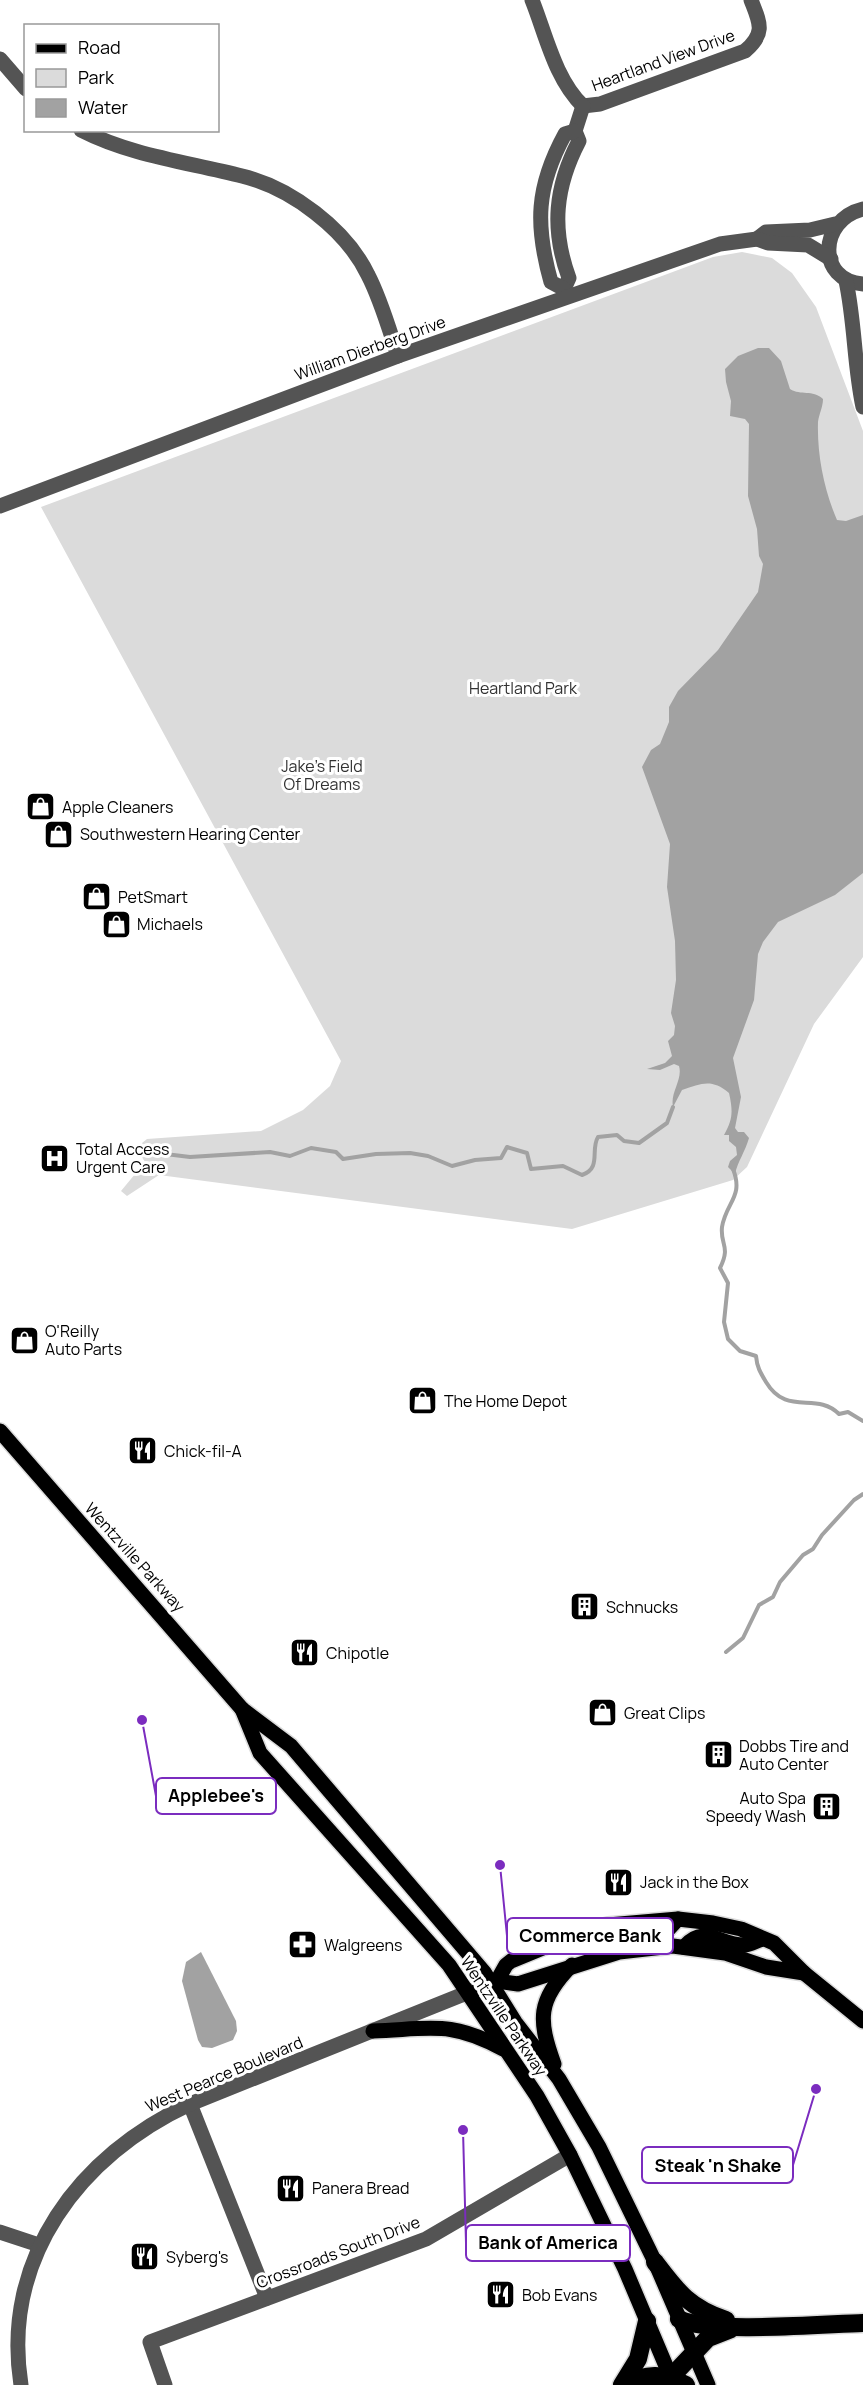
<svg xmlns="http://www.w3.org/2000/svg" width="863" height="2385" font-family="Manrope,sans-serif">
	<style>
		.green { fill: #dbdbdb }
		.water { fill: #a2a2a2 }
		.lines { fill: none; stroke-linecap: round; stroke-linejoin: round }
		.stream { stroke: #a2a2a2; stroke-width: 4 }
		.major-casing { stroke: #dbdbdb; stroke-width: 18 }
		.highway-casing { stroke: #dbdbdb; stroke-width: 21 }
		.minor { stroke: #545454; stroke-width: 15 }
		.major { stroke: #000; stroke-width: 15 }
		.highway { stroke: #000; stroke-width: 18 }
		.labels { text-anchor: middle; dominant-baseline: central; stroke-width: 6; stroke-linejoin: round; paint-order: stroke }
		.street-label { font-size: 16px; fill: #000; stroke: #fff }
		.park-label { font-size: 16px; fill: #323232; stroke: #fff }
		.poi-label { font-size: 16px; fill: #000; stroke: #fff; text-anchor: start }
		.leader { fill: none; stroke: #7b2cbf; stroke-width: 2 }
		.callout-dot { fill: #7b2cbf; stroke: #fff; stroke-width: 2 }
		.callout { fill: #fff; stroke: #7b2cbf; stroke-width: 2 }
		.callout-label { font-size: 18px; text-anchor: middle; font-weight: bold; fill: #000 }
	</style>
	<rect width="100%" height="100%" fill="#fff"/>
	<!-- green -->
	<path class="green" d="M 742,252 L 772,258 L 792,273 L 816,307 L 863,431 L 863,957 L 814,1024 L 747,1167 L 733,1180 L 572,1229 L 159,1175 L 127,1196 L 121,1191 L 145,1162 L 140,1154 L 142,1143 L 147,1139 L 261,1131 L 303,1110 L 330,1086 L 341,1061 L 41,507 L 713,257 Z"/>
	<!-- water -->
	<g class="water">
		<path d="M 758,348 L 769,348 L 781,361 L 790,389 C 801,396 812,389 823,399 C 823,407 819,414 818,422 C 817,455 824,490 837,520 L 846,521 L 863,515 L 863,873 L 835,895 L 778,922 L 763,942 L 758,954 L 754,1000 L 733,1058 L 741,1097 L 735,1128 L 738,1132 L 744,1132 L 749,1138 C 745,1152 738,1161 735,1174 L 728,1167 L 730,1161 L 737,1155 L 736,1147 L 729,1141 L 729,1135 L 724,1135 C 733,1119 733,1111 729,1093 C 711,1078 701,1084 682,1090 L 673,1107 C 670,1092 683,1080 679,1066 L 674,1064 L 660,1070 L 647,1069 L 665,1063 L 672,1056 L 668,1041 L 674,1035 L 675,1026 L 671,1013 L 676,980 L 675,941 L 667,887 L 670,844 L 642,767 L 651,750 L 660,744 L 669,722 L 669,707 L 678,691 L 718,650 L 758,592 L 763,564 L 759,556 L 757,529 L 748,496 L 749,424 L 745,419 L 730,416 L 731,401 L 726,382 L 725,369 L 738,356 Z"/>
		<path d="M 201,1952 L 236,2021 L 237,2031 L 233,2040 L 212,2048 L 202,2047 L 198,2040 L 182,1981 L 186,1962 Z"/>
	</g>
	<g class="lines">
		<!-- stream -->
		<g class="stream">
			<path d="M 149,1152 L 190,1157 L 270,1152 L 290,1156 L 311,1148 L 336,1152 L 343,1159 L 376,1154 L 410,1153 L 428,1156 L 452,1166 L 475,1160 L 501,1158 L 507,1147 L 527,1153 L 531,1169 L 563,1166 L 582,1175 C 602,1168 590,1150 598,1137 L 617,1135 L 624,1141 L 639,1143 L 667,1123 L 673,1107"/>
			<path d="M 733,1169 C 744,1197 726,1202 722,1227 C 720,1245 731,1246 720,1268 L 728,1283 L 724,1322 L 728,1339 L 740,1351 L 756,1356 C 757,1367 760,1372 766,1382 C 787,1417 816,1391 839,1414 L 848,1412 L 863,1421"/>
			<path d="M 726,1652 L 743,1638 L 759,1605 L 773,1597 L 780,1582 L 803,1555 L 813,1549 L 822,1535 L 854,1500 L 863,1494"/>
		</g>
		<defs>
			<g id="major">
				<path d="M 0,1431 L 242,1709 L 291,1746 L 484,1972 L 515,2022 L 559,2079 L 599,2147 L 655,2262 L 708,2385"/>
				<path d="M 242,1709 L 260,1753 L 449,1965 L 537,2096 L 570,2155 L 625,2269 L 674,2385"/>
				<path d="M 623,1942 L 665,1933 L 678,1919"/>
				<path d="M 684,1947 C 705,1923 720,1946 745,1945 C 751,1944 758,1940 763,1939"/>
				<path d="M 497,1981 L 506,1965 L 511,1961 L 584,1931 L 608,1925 L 678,1919 L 713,1923 L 741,1929 L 774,1943 L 804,1973 L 863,2021"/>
				<path d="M 479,1988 L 497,1981 L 518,1984 L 619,1952 L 673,1946 L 725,1953 L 766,1967 L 804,1973"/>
				<path d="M 373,2031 C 430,2029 451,2020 503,2049"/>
				<path d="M 554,2064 C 538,2020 537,2000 572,1965"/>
			</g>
			<g id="highway">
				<path d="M 655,2262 C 677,2291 689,2308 726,2320"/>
				<path d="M 679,2319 C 708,2334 825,2324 863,2323"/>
				<path d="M 671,2377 L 708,2338 L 731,2329"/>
				<path d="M 622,2385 L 638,2359 L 647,2321"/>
				<path d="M 625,2385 C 647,2372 664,2374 686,2385"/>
			</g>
		</defs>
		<!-- major casing -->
		<use href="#major" class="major-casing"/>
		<!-- highway casing -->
		<use href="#highway" class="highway-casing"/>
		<!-- minor -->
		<g class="minor">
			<path d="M 532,0 C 546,35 555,79 583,106 L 600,104 L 745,51 C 766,33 760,23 751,0"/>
			<path d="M 0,59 L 26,89"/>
			<path d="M 81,130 C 132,156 188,162 242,176 C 291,188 346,229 368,275 C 381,300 389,329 398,356"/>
			<path d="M 863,209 C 818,220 817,281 863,284"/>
			<path d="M 757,239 L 766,232 L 810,230 L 835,224"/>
			<path d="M 846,281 C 855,323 854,365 863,407"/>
			<path d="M 564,289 L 569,278 C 551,229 555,187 579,141 L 575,131 L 583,106"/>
			<path d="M 566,296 L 564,289 L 551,282 C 535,225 536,187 565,134 L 575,131"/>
			<path d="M 0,506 L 398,356 L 720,244 L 757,239 L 768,243 L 808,245 L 831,259"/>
			<path d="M 190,2104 L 267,2298"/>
			<path d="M 0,2232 L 39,2245"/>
			<path d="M 21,2385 C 1,2258 80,2155 190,2104 L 479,1988"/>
			<path d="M 165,2385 L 150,2342 L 426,2239 L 570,2155"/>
		</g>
		<!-- major -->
		<use href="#major" class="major"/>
		<!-- highway -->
		<use href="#highway" class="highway"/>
	</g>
	<!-- icons -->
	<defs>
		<symbol id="shop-square" viewBox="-11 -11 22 22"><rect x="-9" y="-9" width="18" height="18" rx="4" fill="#000" stroke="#fff"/><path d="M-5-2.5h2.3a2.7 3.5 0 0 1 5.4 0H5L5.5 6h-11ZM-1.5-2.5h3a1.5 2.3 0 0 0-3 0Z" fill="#fff"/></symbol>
		<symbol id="hospital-square" viewBox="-11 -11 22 22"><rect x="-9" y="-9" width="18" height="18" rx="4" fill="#000" stroke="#fff"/><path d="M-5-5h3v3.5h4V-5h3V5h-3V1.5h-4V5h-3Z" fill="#fff"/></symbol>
		<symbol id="restaurant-square" viewBox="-11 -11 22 22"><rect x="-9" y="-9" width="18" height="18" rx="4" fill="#000" stroke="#fff"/><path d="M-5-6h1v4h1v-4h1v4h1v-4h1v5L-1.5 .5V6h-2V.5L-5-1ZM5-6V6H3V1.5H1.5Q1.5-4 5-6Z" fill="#fff"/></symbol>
		<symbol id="building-square" viewBox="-11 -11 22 22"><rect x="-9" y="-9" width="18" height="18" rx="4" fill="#000" stroke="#fff"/><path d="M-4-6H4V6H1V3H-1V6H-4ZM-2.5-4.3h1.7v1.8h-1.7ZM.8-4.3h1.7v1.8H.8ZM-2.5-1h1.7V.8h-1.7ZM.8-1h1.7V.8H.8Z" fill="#fff"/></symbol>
		<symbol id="pharmacy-square" viewBox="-11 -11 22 22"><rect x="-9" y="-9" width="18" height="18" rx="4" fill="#000" stroke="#fff"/><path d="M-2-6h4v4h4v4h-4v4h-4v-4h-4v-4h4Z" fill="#fff"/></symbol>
	</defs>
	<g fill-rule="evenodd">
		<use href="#shop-square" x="24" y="790" width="33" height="33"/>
		<use href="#shop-square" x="42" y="818" width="33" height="33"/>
		<use href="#shop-square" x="80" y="880" width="33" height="33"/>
		<use href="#shop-square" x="100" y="908" width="33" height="33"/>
		<use href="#hospital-square" x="38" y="1142" width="33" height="33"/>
		<use href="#shop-square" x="8" y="1324" width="33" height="33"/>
		<use href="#shop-square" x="406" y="1384" width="33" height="33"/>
		<use href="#restaurant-square" x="126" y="1434" width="33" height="33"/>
		<use href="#building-square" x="568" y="1590" width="33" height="33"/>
		<use href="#restaurant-square" x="288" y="1636" width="33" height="33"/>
		<use href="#shop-square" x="586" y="1696" width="33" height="33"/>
		<use href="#building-square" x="702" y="1738" width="33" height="33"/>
		<use href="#building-square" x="810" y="1790" width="33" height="33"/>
		<use href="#restaurant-square" x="602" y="1866" width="33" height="33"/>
		<use href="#pharmacy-square" x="286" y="1928" width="33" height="33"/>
		<use href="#restaurant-square" x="274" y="2172" width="33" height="33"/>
		<use href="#restaurant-square" x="128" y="2240" width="33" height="33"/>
		<use href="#restaurant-square" x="484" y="2278" width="33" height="33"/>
	</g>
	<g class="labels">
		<!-- street labels -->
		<g class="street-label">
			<text transform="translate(663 60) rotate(-20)">Heartland View Drive</text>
			<text transform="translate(370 348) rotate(-20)">William Dierberg Drive</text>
			<text transform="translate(135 1557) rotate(48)">Wentzville Parkway</text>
			<text transform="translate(504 2016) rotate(56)">Wentzville Parkway</text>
			<text transform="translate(224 2074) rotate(-23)">West Pearce Boulevard</text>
			<text transform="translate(338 2252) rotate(-21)">Crossroads South Drive</text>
		</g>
		<!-- park labels -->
		<g class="park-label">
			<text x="523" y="688">Heartland Park</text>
			<text x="322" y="766">Jake's Field<tspan x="322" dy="18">Of Dreams</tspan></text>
		</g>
		<!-- poi labels -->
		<g class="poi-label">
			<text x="62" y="807">Apple Cleaners</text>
			<text x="80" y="834">Southwestern Hearing Center</text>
			<text x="118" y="897">PetSmart</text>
			<text x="137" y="924">Michaels</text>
			<text x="76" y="1149">Total Access<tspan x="76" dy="18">Urgent Care</tspan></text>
			<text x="45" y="1331">O'Reilly<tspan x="45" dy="18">Auto Parts</tspan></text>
			<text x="444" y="1401">The Home Depot</text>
			<text x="164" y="1451">Chick-fil-A</text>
			<text x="606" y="1607">Schnucks</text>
			<text x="326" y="1653">Chipotle</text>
			<text x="624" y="1713">Great Clips</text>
			<text x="739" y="1746">Dobbs Tire and<tspan x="739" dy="18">Auto Center</tspan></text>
			<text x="806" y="1798" text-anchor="end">Auto Spa<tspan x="806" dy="18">Speedy Wash</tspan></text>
			<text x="640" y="1882">Jack in the Box</text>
			<text x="324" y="1945">Walgreens</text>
			<text x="312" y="2188">Panera Bread</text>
			<text x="166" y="2257">Syberg's</text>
			<text x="522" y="2295">Bob Evans</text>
		</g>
	</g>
	<!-- callouts -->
	<path class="leader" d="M142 1720L156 1796M500 1865L507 1936M816 2089L793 2165M463 2130L466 2243"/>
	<g class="callout-dot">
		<circle cx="142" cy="1720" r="6"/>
		<circle cx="500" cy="1865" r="6"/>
		<circle cx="816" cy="2089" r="6"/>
		<circle cx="463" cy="2130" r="6"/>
	</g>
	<g class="callout">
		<rect x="156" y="1778" width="120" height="36" rx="6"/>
		<rect x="507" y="1918" width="166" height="36" rx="6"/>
		<rect x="642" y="2147" width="151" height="36" rx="6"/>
		<rect x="466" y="2225" width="164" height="36" rx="6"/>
	</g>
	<g class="callout-label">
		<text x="216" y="1802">Applebee's</text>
		<text x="590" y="1942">Commerce Bank</text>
		<text x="718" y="2172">Steak 'n Shake</text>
		<text x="548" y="2249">Bank of America</text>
	</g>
	<!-- legend -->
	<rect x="24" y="24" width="195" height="108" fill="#ffffff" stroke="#999999" stroke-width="1.5"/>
	<rect x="36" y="44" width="30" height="9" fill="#000000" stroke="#999999" stroke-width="1.5"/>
	<text x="78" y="54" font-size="18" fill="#000000">Road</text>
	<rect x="36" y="69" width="30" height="18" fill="#dbdbdb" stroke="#999999" stroke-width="1.5"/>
	<text x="78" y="84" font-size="18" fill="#000000">Park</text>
	<rect x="36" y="99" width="30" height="18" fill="#a2a2a2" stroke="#999999" stroke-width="1.5"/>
	<text x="78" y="114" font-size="18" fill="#000000">Water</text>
</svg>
